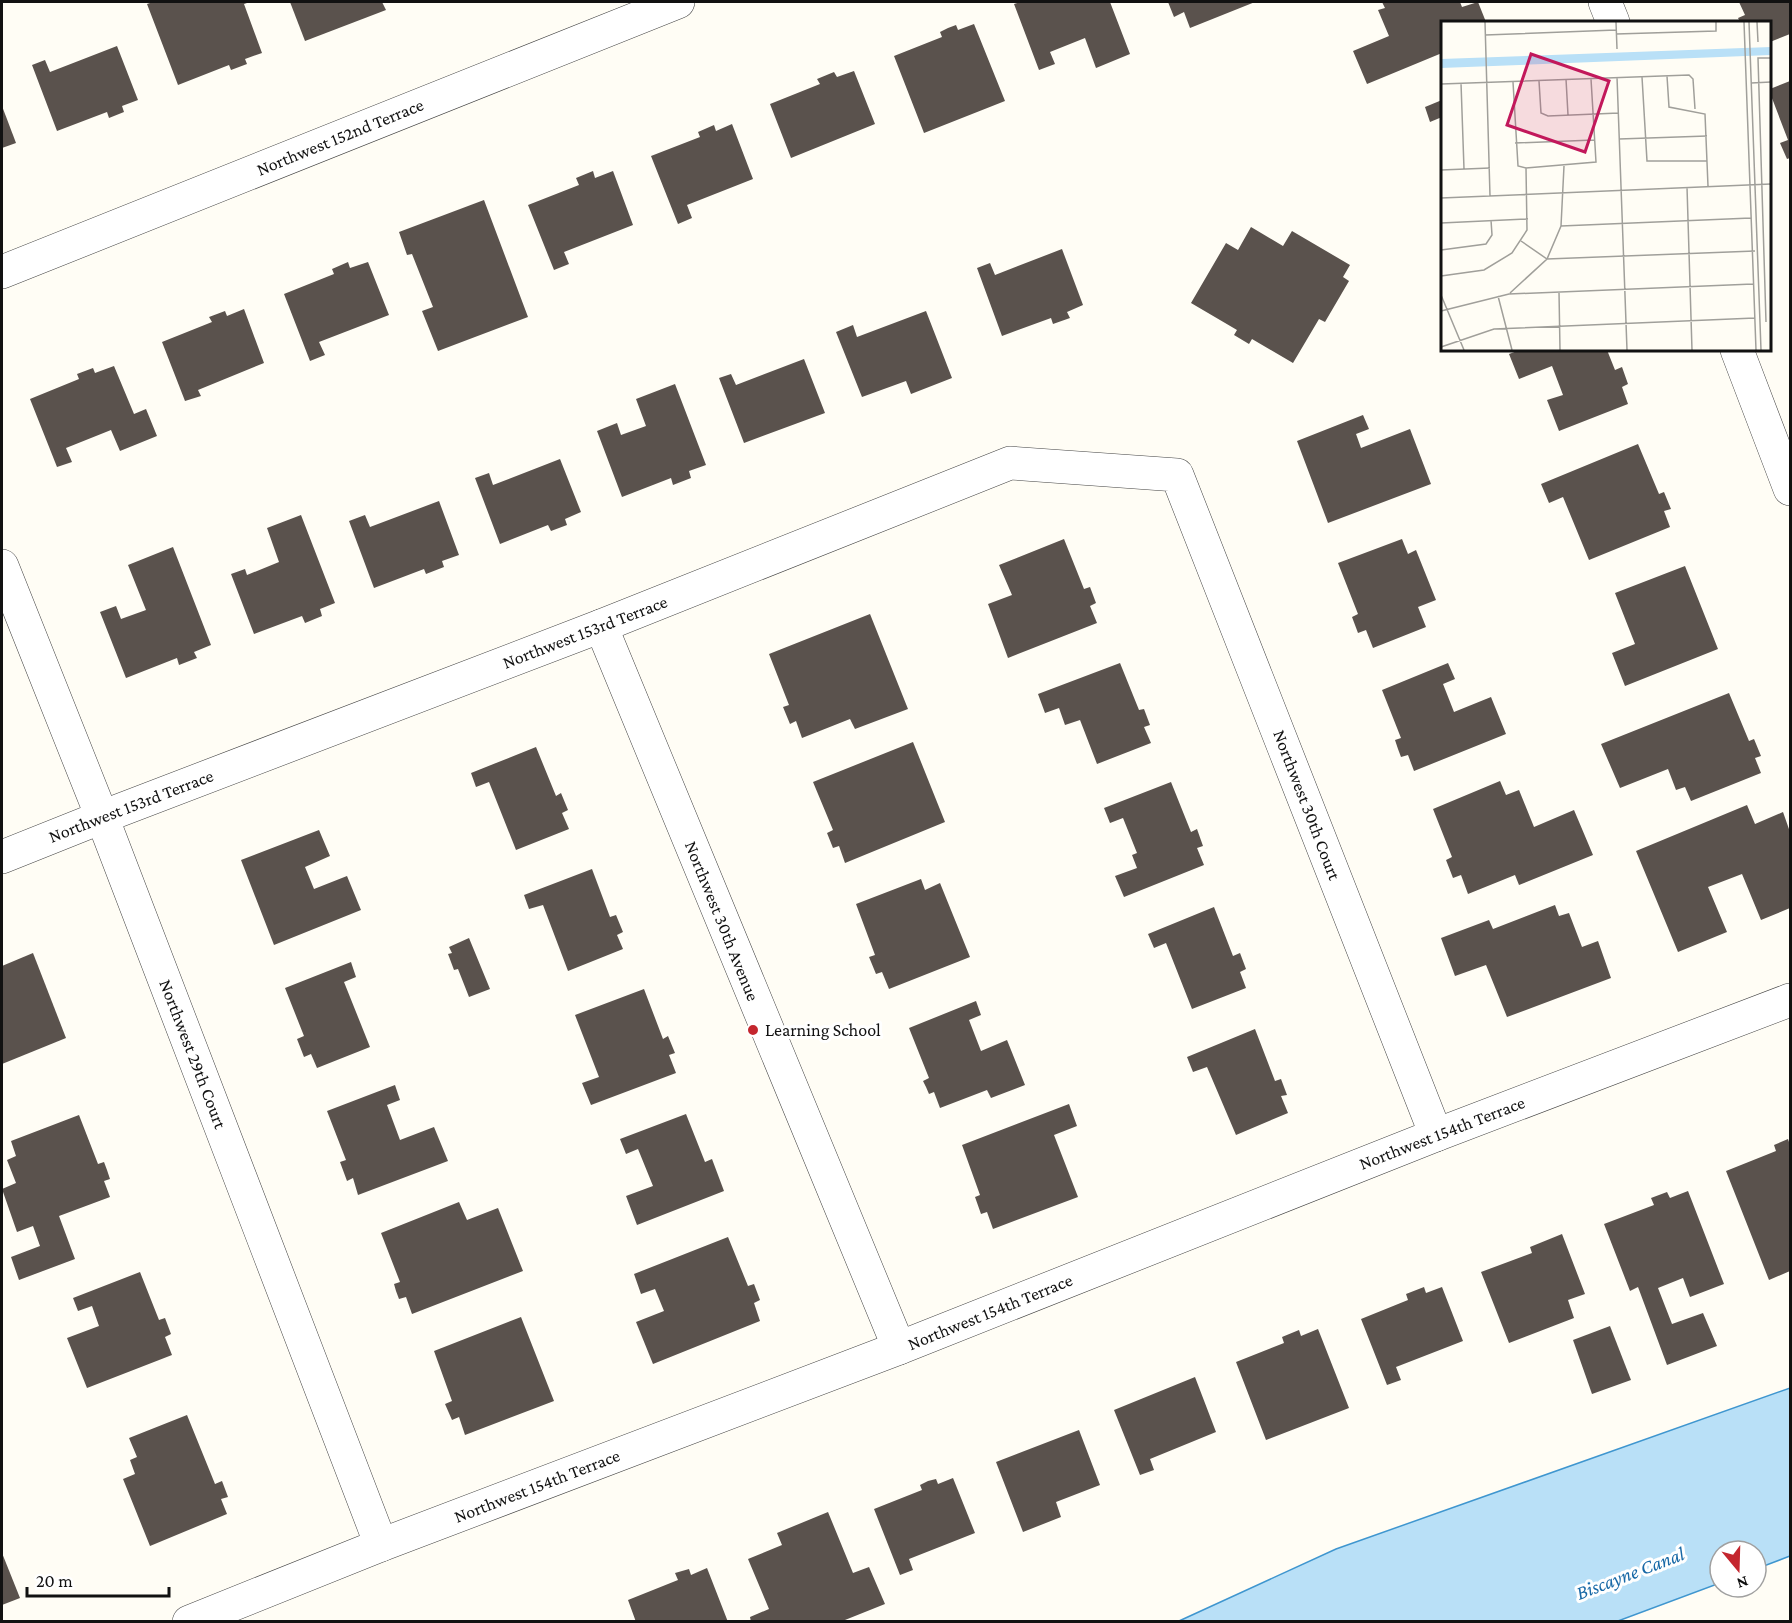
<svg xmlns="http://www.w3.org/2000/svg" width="1792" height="1623" font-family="'Crimson Pro',serif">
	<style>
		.water { fill: #b9e0f7; stroke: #3f96cf; stroke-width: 1.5 }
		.building { fill: #5a524d }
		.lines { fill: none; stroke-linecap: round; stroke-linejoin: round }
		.minor-casing { stroke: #444; stroke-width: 34 }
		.minor { stroke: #fff; stroke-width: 33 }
		.poi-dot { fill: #c4262e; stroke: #fff; stroke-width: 2 }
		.labels { text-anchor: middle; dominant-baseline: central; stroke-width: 6; stroke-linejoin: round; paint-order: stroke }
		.street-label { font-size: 18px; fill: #111; stroke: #fff }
		.poi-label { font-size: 18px; fill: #111; stroke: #fff; text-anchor: start }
		.water-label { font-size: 20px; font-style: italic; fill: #1768a6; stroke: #fff }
		.inset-road { fill: none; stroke: #a09f9a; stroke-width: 1.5 }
		.view { fill: #c2185b; fill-opacity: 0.15; stroke: #c2185b; stroke-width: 3 }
		.inset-edge { fill: none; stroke: #111; stroke-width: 3 }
	</style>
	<rect width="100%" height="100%" fill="#fffdf5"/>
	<!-- water -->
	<path class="water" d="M 1790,1388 L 1790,1556 L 1756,1569 L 1756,1551 L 1720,1551 L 1720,1583 L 1618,1621 L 1179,1621 L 1336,1549 Z"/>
	<!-- building -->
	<g class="building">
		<path d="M 153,2 L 250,2 L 244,4 L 262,53 L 245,59 L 247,64 L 231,70 L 229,65 L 178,85 L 147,4 Z"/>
		<path d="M 290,2 L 382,2 L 386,10 L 305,41 Z"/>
		<path d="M 1020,2 L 1110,2 L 1130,54 L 1096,68 L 1085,38 L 1050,52 L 1055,64 L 1039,70 L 1014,4 Z"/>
		<path d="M 1168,2 L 1255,2 L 1190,28 L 1184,12 L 1174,17 Z"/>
		<path d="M 1382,2 L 1460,2 L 1462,7 L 1478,2 L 1486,22 L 1442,22 L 1442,53 L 1367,84 L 1353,51 L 1389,36 L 1378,10 L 1385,8 Z"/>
		<path d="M 1739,2 L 1790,2 L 1790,34 L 1770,42 L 1770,22 L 1740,22 L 1738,18 L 1745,15 Z"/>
		<path d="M 974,24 L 1005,101 L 924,133 L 894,56 L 942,37 L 940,32 L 948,28 L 956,25 L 958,30 Z"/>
		<path d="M 117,46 L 138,100 L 122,106 L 124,112 L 109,118 L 107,112 L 57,131 L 32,65 L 45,60 L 50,72 Z"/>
		<path d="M 854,71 L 875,124 L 791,158 L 770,104 L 820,84 L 817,79 L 834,72 L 837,77 Z"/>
		<path d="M 1790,81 L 1790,158 L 1787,159 L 1780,143 L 1788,140 L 1770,93 L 1770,89 Z"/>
		<path d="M 1442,100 L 1442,117 L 1430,122 L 1425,107 Z"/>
		<path d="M 2,106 L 16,143 L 2,148 Z"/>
		<path d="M 732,124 L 753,179 L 687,205 L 692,218 L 678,224 L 651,156 L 700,137 L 698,132 L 714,125 L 716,131 Z"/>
		<path d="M 593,171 L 595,178 L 613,171 L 633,225 L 564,252 L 569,264 L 554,270 L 528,205 L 579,185 L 576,178 Z"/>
		<path d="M 484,200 L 528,317 L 438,351 L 422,311 L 433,307 L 412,254 L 407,255 L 399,232 Z"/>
		<path d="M 1251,227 L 1283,246 L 1292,231 L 1350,265 L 1343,277 L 1349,281 L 1325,322 L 1319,319 L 1293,363 L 1252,339 L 1249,344 L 1234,335 L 1237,330 L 1191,303 L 1226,243 L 1238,250 Z"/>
		<path d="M 1062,249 L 1083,305 L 1067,312 L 1070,318 L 1053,324 L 1051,318 L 1002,336 L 977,268 L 990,263 L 995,275 Z"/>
		<path d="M 348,262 L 350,268 L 368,262 L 389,315 L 319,342 L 325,355 L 310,361 L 284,294 L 334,274 L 332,269 Z"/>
		<path d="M 244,309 L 264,363 L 198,390 L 201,396 L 185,401 L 162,342 L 212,322 L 209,317 L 225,311 L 227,316 Z"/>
		<path d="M 926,311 L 952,378 L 911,394 L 906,381 L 862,397 L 836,332 L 853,325 L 857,337 Z"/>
		<path d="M 1520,350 L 1607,350 L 1615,370 L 1622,367 L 1628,384 L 1622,387 L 1628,404 L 1559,431 L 1547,400 L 1563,395 L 1552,366 L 1519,379 L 1509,354 Z"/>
		<path d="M 804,359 L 825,413 L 744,443 L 719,378 L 731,374 L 736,385 Z"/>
		<path d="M 114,366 L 134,414 L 146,409 L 157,436 L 120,451 L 111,430 L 66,448 L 72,462 L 57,467 L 30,399 L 79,379 L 77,374 L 93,368 L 95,373 Z"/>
		<path d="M 675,384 L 706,465 L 689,471 L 691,478 L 673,485 L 671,478 L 622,497 L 597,431 L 617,423 L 621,435 L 646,426 L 636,399 Z"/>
		<path d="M 1363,415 L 1369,429 L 1356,434 L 1361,448 L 1410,429 L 1431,484 L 1328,523 L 1297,441 Z"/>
		<path d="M 1638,444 L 1659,494 L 1664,492 L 1671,509 L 1664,511 L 1670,527 L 1589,560 L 1563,497 L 1549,503 L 1541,484 Z"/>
		<path d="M 560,459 L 581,512 L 565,519 L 567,525 L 551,531 L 548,525 L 500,544 L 475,478 L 489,473 L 493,485 Z"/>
		<path d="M 439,501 L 459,555 L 442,561 L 444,567 L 426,574 L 424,569 L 374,588 L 349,521 L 365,515 L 370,527 Z"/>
		<path d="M 301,515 L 335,603 L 320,609 L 322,616 L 305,623 L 302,616 L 254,634 L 231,574 L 245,569 L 247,575 L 279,562 L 267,528 Z"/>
		<path d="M 1064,539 L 1084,589 L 1090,587 L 1096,603 L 1090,606 L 1097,623 L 1008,658 L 988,604 L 1012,595 L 999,565 Z"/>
		<path d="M 1402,539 L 1408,554 L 1416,550 L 1436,600 L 1418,607 L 1426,627 L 1373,648 L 1366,630 L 1358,633 L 1352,617 L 1358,614 L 1338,563 Z"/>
		<path d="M 173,547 L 211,645 L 194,652 L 197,658 L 179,665 L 177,658 L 126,678 L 100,612 L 116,606 L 121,619 L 146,610 L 128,565 Z"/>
		<path d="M 1685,566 L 1718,649 L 1625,686 L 1612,653 L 1635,644 L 1615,593 Z"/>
		<path d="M 870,614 L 908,709 L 855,729 L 850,719 L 802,738 L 796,721 L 790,724 L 783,707 L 789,705 L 769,654 Z"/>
		<path d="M 1120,663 L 1139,710 L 1144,709 L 1150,725 L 1144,727 L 1151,743 L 1097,764 L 1080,720 L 1065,725 L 1059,708 L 1045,713 L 1038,694 Z"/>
		<path d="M 1448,663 L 1455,679 L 1443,684 L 1454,712 L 1491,697 L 1506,734 L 1414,771 L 1408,755 L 1401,757 L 1398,749 L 1395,740 L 1401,738 L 1382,690 Z"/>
		<path d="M 1729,693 L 1749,741 L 1754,739 L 1761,756 L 1755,758 L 1761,773 L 1691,801 L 1685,787 L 1676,790 L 1668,769 L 1620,788 L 1601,744 Z"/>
		<path d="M 913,742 L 945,822 L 845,863 L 839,846 L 833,848 L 827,833 L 833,830 L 813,782 Z"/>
		<path d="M 536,747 L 556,796 L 561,793 L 568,810 L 562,813 L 569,829 L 516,850 L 489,782 L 476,787 L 471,773 Z"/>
		<path d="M 1500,781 L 1506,795 L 1519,790 L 1534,827 L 1574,810 L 1593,855 L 1519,885 L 1515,875 L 1468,894 L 1461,875 L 1453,878 L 1446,860 L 1452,857 L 1433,809 Z"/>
		<path d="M 1171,782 L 1191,832 L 1197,829 L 1203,846 L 1197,848 L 1204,865 L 1124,897 L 1115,876 L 1137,868 L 1132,855 L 1137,853 L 1123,818 L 1110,823 L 1104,808 Z"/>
		<path d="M 1747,805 L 1755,824 L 1783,812 L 1790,832 L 1790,908 L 1761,920 L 1742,874 L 1708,887 L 1727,932 L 1678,952 L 1636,851 Z"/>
		<path d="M 319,830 L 330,856 L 305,867 L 314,889 L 347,876 L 361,910 L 274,945 L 241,860 Z"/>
		<path d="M 592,869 L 610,917 L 616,915 L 623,932 L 617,935 L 623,949 L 568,971 L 543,905 L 529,909 L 524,895 Z"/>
		<path d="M 921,879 L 925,890 L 940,883 L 970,957 L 889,989 L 882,972 L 876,974 L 869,957 L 875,955 L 856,904 Z"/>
		<path d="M 1555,905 L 1559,916 L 1569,913 L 1582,947 L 1598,941 L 1611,978 L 1507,1017 L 1486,965 L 1455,976 L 1441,938 L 1489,920 L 1493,929 Z"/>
		<path d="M 1214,907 L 1233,956 L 1240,953 L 1246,969 L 1240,972 L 1246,988 L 1192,1009 L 1166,943 L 1154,948 L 1148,934 Z"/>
		<path d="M 469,938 L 490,989 L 469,997 L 458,969 L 454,970 L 448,954 L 452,953 L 449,947 Z"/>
		<path d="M 33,953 L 66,1038 L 2,1064 L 2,966 Z"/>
		<path d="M 351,962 L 356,977 L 344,982 L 370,1047 L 317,1068 L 311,1054 L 304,1057 L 297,1039 L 304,1036 L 285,988 Z"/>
		<path d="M 644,989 L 663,1039 L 668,1036 L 675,1053 L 669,1055 L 676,1073 L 591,1105 L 582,1083 L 599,1077 L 575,1015 Z"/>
		<path d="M 976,1001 L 981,1015 L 969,1020 L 981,1051 L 1007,1040 L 1025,1085 L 991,1098 L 987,1090 L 940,1108 L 934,1092 L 929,1094 L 926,1087 L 923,1081 L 929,1078 L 909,1028 Z"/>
		<path d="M 1255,1029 L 1275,1081 L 1281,1079 L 1287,1095 L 1281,1096 L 1288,1113 L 1236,1135 L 1207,1067 L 1193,1072 L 1187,1057 Z"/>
		<path d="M 395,1085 L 400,1100 L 387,1105 L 400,1140 L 434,1127 L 448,1161 L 358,1195 L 353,1178 L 347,1181 L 340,1162 L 346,1160 L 327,1111 Z"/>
		<path d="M 1069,1104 L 1077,1126 L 1054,1135 L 1078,1197 L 993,1229 L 987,1212 L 981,1214 L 975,1197 L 980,1195 L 962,1145 Z"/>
		<path d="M 686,1114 L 705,1162 L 712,1159 L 724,1191 L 637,1225 L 626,1196 L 653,1186 L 638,1149 L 626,1154 L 620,1139 Z"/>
		<path d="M 79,1115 L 98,1164 L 104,1162 L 107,1170 L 110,1179 L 104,1181 L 110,1197 L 59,1216 L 75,1259 L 19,1280 L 11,1257 L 40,1246 L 33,1226 L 17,1232 L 2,1189 L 16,1183 L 7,1160 L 16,1156 L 11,1141 Z"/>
		<path d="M 1788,1139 L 1790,1145 L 1790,1271 L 1769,1280 L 1726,1171 L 1776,1151 L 1774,1145 Z"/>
		<path d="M 1688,1191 L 1724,1284 L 1690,1297 L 1683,1278 L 1658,1288 L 1672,1324 L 1703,1313 L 1717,1346 L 1667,1365 L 1638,1287 L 1630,1291 L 1604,1224 L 1654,1205 L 1651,1198 L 1667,1192 L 1670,1198 Z"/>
		<path d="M 459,1202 L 467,1220 L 498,1208 L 523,1271 L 412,1314 L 406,1297 L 399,1299 L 396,1291 L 394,1284 L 400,1282 L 381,1233 Z"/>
		<path d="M 1562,1234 L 1585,1294 L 1568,1300 L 1574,1318 L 1509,1343 L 1481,1272 L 1532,1253 L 1530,1247 Z"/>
		<path d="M 728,1237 L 748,1286 L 754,1284 L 760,1300 L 754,1303 L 760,1321 L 653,1364 L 636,1322 L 664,1311 L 655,1289 L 641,1294 L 634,1274 Z"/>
		<path d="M 140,1272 L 159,1320 L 165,1318 L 171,1334 L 165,1337 L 172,1355 L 87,1388 L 67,1338 L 99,1326 L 92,1306 L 78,1311 L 73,1298 Z"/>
		<path d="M 1424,1287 L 1426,1293 L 1442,1287 L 1463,1341 L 1396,1367 L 1401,1380 L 1387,1385 L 1361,1319 L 1408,1300 L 1406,1294 Z"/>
		<path d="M 521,1317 L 554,1401 L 465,1435 L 459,1417 L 452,1420 L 445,1404 L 452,1401 L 434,1351 Z"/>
		<path d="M 1610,1326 L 1631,1380 L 1592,1394 L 1573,1340 Z"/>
		<path d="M 1318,1329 L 1349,1408 L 1266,1440 L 1236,1362 L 1284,1343 L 1282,1337 L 1299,1330 L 1301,1336 Z"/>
		<path d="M 1195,1377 L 1216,1432 L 1150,1459 L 1154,1470 L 1140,1475 L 1114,1410 Z"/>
		<path d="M 187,1415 L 215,1484 L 222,1481 L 228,1497 L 221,1499 L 227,1514 L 150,1546 L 123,1479 L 135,1474 L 130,1460 L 137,1457 L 129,1438 Z"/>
		<path d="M 1079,1430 L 1100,1485 L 1056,1502 L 1061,1517 L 1023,1532 L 996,1462 Z"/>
		<path d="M 953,1478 L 975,1533 L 909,1559 L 913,1570 L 900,1575 L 874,1509 L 922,1490 L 920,1485 L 928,1481 L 936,1479 L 938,1484 Z"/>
		<path d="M 828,1512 L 853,1573 L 869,1567 L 885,1604 L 840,1622 L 751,1622 L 750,1617 L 769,1609 L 748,1559 L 782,1545 L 777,1533 Z"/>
		<path d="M 2,1553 L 20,1598 L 2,1605 Z"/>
		<path d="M 707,1568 L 728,1622 L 636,1622 L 628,1600 L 678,1580 L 675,1573 L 689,1569 L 691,1575 Z"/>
	</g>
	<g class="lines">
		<defs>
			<g id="minor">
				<path d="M 1605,2 L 1613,22"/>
				<path d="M 2,272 L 678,2"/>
				<path d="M 1737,350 L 1790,489"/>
				<path d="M 2,566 L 102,817 L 381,1545"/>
				<path d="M 601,626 L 899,1348"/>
				<path d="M 2,857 L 102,817 L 601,626 L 1010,463 L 1177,475 L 1436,1135"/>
				<path d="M 189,1622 L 381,1545 L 899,1348 L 1436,1135 L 1790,1000"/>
			</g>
		</defs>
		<!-- minor casing -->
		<use href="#minor" class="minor-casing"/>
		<!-- minor -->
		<use href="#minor" class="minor"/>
	</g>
	<!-- markers -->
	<circle class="poi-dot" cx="753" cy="1030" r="6"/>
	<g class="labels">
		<!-- street labels -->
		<g class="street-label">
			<text transform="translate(340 137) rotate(-22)">Northwest 152nd Terrace</text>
			<text transform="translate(585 632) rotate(-21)">Northwest 153rd Terrace</text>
			<text transform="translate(1307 805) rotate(69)">Northwest 30th Court</text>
			<text transform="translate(131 806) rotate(-21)">Northwest 153rd Terrace</text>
			<text transform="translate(722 921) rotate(68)">Northwest 30th Avenue</text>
			<text transform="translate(193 1054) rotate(69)">Northwest 29th Court</text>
			<text transform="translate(1442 1133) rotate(-21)">Northwest 154th Terrace</text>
			<text transform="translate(990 1312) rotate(-22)">Northwest 154th Terrace</text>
			<text transform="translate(537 1486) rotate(-21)">Northwest 154th Terrace</text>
		</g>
		<!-- poi labels -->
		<g class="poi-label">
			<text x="765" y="1030">Learning School</text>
		</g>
		<!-- water labels -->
		<g class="water-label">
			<text transform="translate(1630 1573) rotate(-21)">Biscayne Canal</text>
		</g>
	</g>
	<!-- overview -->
	<g transform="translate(1441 21)">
		<rect width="330" height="330" fill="#fffdf5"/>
		<path d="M 330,26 L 330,34 L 0,47 L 0,38 Z" fill="#b9e0f7"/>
		<path class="inset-road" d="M 44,1 L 49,175M 175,1 L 176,28M 303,1 L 315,329M 308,1 L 320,329M 316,1 L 317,21M 175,13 L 275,10 L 275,1M 44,14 L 175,9M 226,55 L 228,86 L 264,93 L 267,165M 176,56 L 186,329M 201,56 L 206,140 L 266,140M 125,58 L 127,94M 98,60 L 100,92 L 107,95 L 178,92M 72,61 L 77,145 L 85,147 L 155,141 L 150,58M 20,62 L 23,148M 310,62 L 330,61M 0,63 L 248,54 L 252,58 L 254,88M 178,118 L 266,115M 74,122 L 153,119M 0,149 L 49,147M 246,166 L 251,329M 0,177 L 330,163M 0,202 L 87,198M 120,205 L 310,197M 80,220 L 106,238 L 314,230M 0,229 L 45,223 L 51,214 L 50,199M 0,255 L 43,249 L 71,232 L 86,209 L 85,147M 118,271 L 119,329M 69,272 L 106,238 L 120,205 L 123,145M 0,274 L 23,329M 57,275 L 71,329M 0,290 L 68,273 L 312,263M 325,301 L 317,37 L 330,37M 0,326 L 53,308 L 314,297"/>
		<path class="view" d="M 90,33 L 168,60 L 144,131 L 66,104 Z"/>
		<rect width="330" height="330" class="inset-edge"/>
	</g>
	<!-- border -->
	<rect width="1792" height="1623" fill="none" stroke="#111111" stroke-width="6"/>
	<!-- north arrow -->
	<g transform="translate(1738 1569) rotate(161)"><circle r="28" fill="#ffffff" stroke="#a0a0a0" stroke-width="1.5"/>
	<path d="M0-4.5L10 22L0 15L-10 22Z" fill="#c4262e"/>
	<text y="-9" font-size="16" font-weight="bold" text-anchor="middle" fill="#111111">N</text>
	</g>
	<!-- scale -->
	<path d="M27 1587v9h142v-9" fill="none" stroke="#111111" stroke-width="3"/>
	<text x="36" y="1587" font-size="18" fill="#111111" stroke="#ffffff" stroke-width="4.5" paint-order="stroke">20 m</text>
</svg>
